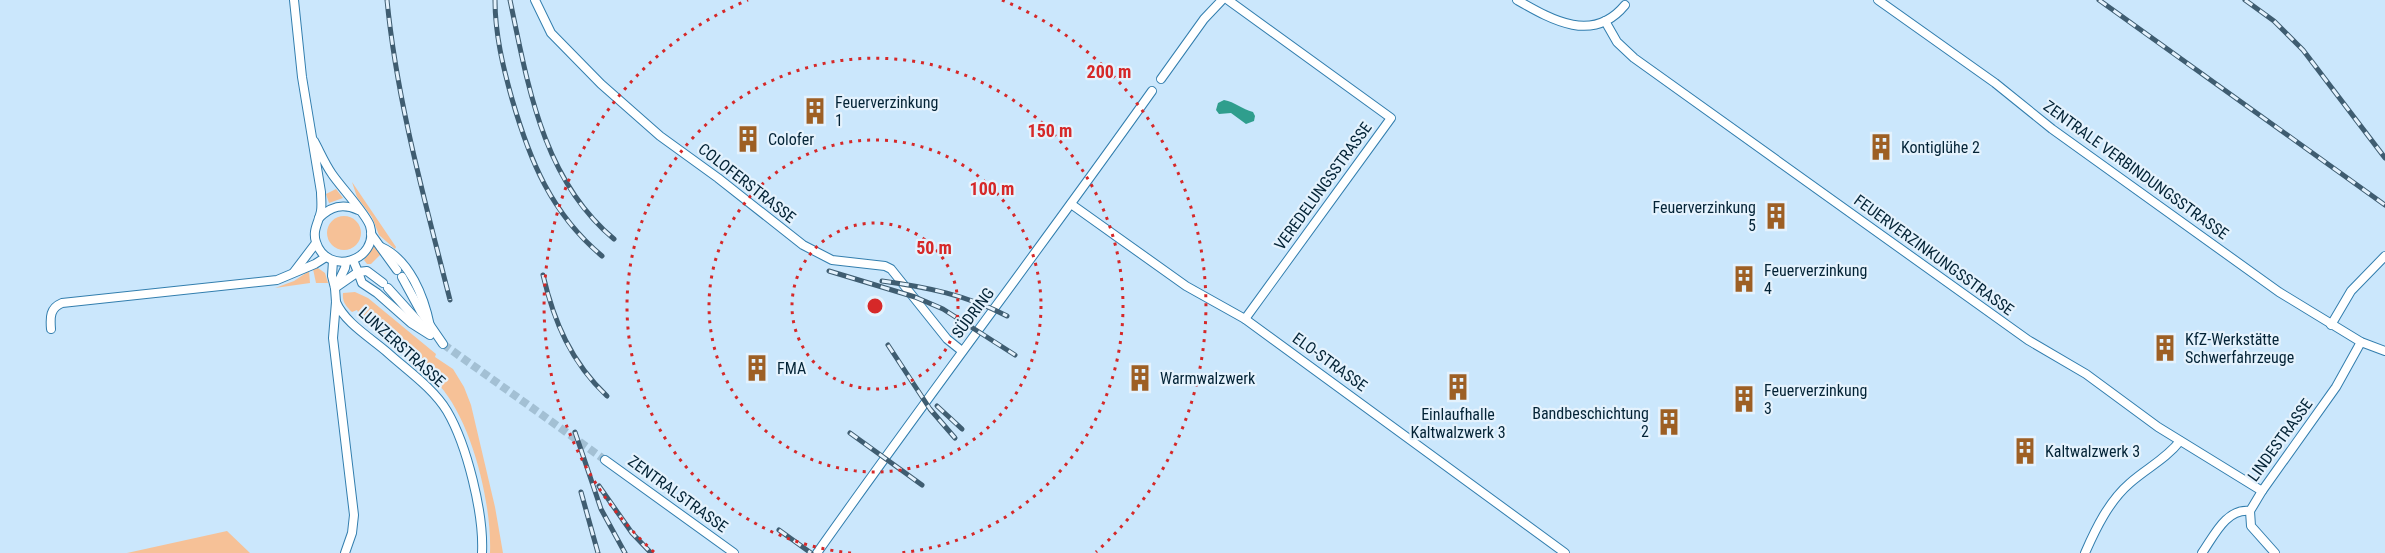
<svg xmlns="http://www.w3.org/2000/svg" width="2385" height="553" font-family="'Roboto Condensed',sans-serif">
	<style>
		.green { fill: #f6c197 }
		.water { fill: #2f9e8d }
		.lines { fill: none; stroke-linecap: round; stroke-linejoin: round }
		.minor-tunnel { stroke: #a3c0d4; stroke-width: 8; stroke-dasharray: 8 4; stroke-linecap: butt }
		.minor-casing { stroke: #327eae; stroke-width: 10 }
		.minor { stroke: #fff; stroke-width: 8 }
		.rail-casing { stroke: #3f5d71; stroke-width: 5 }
		.rail { stroke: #e4f2fd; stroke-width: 3; stroke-dasharray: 9; stroke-linecap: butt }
		.ring { fill: none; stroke: #d62828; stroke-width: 3; stroke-dasharray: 3 6 }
		.labels { text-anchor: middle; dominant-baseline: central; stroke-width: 4.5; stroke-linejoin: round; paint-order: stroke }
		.poi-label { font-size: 16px; fill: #032336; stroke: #e4f2fd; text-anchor: start }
		.street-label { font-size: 16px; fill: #032336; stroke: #e4f2fd }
		.centre { fill: #d62828; stroke: #e4f2fd; stroke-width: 3 }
		.ring-label { font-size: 18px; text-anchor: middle; font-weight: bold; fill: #d62828; stroke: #e4f2fd; stroke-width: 4.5; stroke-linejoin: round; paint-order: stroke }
	</style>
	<rect width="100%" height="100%" fill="#cbe7fc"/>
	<!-- green -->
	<g class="green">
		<path d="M 352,182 L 396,247 L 395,249 L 379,235 L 372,217 L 357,197 Z"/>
		<path d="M 336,189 L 343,198 L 329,203 L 326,194 Z"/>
		<circle cx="344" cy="233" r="17"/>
		<path d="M 374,246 L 381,254 L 371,264 L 367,264 L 364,260 Z"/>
		<path d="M 318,268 L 325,273 L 328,283 L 316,283 L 313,269 Z"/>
		<path d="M 309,271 L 310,283 L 275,288 L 294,281 Z"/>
		<path d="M 355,292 L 368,298 L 436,354 L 435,357 L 453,369 L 464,387 L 471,405 L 495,507 L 503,553 L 490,553 C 492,504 472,421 439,385 L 360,316 L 357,310 L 352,312 C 346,306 342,302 343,293 Z"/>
		<path d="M 227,531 L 250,553 L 127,553 Z"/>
	</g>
	<!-- water -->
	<path class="water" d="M 1224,100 C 1235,102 1242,109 1253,112 L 1255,116 L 1254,121 L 1246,124 L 1231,113 L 1219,114 L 1216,110 L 1218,103 Z"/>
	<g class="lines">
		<!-- minor-tunnel -->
		<path class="minor-tunnel" d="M 443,344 L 605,460"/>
		<defs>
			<g id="minor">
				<path d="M 294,0 L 302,77 L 321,192 C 321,198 322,205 321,211 C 319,222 312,230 316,242 C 327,277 380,261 370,226 C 367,215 340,186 332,174 C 325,164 320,152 314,141"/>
				<path d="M 535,0 L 551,33 L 601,84 L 660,136 L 718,178 L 803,245 L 832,260 L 885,266 L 891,269 L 947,339 L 962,351"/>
				<path d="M 1228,0 L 1391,118 L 1245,319"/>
				<path d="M 1517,0 C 1552,20 1593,44 1625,5"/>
				<path d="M 1878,0 L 1995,83 L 2052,129 L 2279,292 L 2361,342 L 2385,351"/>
				<path d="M 1605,21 L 1617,42 L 1634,58 L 2028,340 L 2086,374 L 2158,427 L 2262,491"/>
				<path d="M 1161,79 L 1204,19 L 1222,0"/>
				<path d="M 1071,204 L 1186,286 L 1245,319 L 1565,553"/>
				<path d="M 319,218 C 331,206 343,203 358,210"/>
				<path d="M 371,234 L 397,270"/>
				<path d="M 381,247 C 410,260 424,297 430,326"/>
				<path d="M 353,260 L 358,272 L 367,271 L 383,283"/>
				<path d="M 333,261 L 332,276 L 335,288 L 336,302 L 333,338 L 354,515 L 352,533 L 345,553"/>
				<path d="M 294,272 L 316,243"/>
				<path d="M 402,277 L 421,312 L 443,344"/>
				<path d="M 337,285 L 345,268 L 346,262"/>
				<path d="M 335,288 L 358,272 L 362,283 L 377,293 L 411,323 L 430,335"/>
				<path d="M 388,288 L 426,330"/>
				<path d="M 336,302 C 345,323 371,338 388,353 C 408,371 433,388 447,411 C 467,445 484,514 482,553"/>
				<path d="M 2331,325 L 2351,291 L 2385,256"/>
				<path d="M 51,329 C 50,317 50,308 62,303 L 277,280 L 315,264 L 326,257"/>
				<path d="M 605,460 L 734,553"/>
				<path d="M 817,553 C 927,397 1042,246 1152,91"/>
				<path d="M 2085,553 C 2096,528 2109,501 2130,483 C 2147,468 2166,459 2180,441"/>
				<path d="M 2202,553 C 2214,536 2226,508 2250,511"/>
				<path d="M 2275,553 L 2251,526 L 2250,511 L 2262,491 L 2336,387 L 2361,342"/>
			</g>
		</defs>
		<!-- minor casing -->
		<use href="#minor" class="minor-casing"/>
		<!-- minor -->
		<use href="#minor" class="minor"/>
		<defs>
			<g id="rail">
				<path d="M 387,0 C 397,102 425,201 450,300"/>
				<path d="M 495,0 C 495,34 503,67 512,99 C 530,161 551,213 602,256"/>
				<path d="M 510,0 C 528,86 543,180 614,239"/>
				<path d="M 2099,0 L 2385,205"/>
				<path d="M 2245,0 L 2274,21 L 2303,50 L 2385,158"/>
				<path d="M 829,271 L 915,297 L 943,309 L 1015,355"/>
				<path d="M 543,275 C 554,322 571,362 607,396"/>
				<path d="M 882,281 C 926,287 967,295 1007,316"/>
				<path d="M 888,345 L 930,409 L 955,438"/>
				<path d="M 937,406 L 962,429"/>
				<path d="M 575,432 L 601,509 L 625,553"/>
				<path d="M 850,433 L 922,485"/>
				<path d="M 599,486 L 632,533 L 651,553"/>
				<path d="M 581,492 L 598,553"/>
				<path d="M 779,530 L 811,553"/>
			</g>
		</defs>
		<!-- rail casing -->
		<use href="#rail" class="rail-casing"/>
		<!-- rail -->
		<use href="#rail" class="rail"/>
	</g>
	<!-- distance rings -->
	<g class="ring">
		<circle cx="875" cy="306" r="83"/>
		<circle cx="875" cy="306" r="166"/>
		<path d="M851 553A248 248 0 1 1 899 553"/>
		<path d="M654 552A331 331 0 0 1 748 0M1002 0A331 331 0 0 1 1096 552"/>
	</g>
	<!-- icons -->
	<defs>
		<symbol id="building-bare" viewBox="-9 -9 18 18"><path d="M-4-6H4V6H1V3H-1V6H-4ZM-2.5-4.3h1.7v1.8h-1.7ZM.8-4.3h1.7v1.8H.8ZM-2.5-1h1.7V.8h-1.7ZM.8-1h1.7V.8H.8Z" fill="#9d5f24" stroke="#e4f2fd" stroke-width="2.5" paint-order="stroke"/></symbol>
	</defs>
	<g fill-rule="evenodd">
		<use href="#building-bare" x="796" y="92" width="38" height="38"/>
		<use href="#building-bare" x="729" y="120" width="38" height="38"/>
		<use href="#building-bare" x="1862" y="128" width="38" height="38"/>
		<use href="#building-bare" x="1757" y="197" width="38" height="38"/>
		<use href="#building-bare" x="1725" y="260" width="38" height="38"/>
		<use href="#building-bare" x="2146" y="329" width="38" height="38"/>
		<use href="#building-bare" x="738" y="349" width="38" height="38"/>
		<use href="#building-bare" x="1121" y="359" width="38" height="38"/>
		<use href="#building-bare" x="1439" y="368" width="38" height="38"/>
		<use href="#building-bare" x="1725" y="380" width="38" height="38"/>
		<use href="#building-bare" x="1650" y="403" width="38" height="38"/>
		<use href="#building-bare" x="2006" y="432" width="38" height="38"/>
	</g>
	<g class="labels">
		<!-- poi labels -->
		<g class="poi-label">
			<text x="835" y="102">Feuerverzinkung<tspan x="835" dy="18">1</tspan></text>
			<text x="768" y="139">Colofer</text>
			<text x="1901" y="147">Kontiglühe 2</text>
			<text x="1756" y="207" text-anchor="end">Feuerverzinkung<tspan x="1756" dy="18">5</tspan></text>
			<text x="1764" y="270">Feuerverzinkung<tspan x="1764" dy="18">4</tspan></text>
			<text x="2185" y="339">KfZ-Werkstätte<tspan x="2185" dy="18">Schwerfahrzeuge</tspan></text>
			<text x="777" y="368">FMA</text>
			<text x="1160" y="378">Warmwalzwerk</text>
			<text x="1764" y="390">Feuerverzinkung<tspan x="1764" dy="18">3</tspan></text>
			<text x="1649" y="413" text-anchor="end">Bandbeschichtung<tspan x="1649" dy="18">2</tspan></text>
			<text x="1458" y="414" text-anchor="middle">Einlaufhalle<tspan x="1458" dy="18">Kaltwalzwerk 3</tspan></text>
			<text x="2045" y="451">Kaltwalzwerk 3</text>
		</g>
		<!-- street labels -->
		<g class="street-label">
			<text transform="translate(2136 170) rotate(36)">ZENTRALE VERBINDUNGSSTRASSE</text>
			<text transform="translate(747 183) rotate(38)">COLOFERSTRASSE</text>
			<text transform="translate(1323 186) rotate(-54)">VEREDELUNGSSTRASSE</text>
			<text transform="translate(1934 255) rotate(36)">FEUERVERZINKUNGSSTRASSE</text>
			<text transform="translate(973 313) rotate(-53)">SÜDRING</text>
			<text transform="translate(402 347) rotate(42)">LUNZERSTRASSE</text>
			<text transform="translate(1330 362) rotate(36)">ELO-STRASSE</text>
			<text transform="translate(2280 440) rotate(-54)">LINDESTRASSE</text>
			<text transform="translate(678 494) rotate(36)">ZENTRALSTRASSE</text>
		</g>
	</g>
	<circle cx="875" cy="306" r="9" class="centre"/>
	<g class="ring-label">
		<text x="1109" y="78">200 m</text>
		<text x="1050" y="137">150 m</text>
		<text x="992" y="195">100 m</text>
		<text x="934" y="254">50 m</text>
	</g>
</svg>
